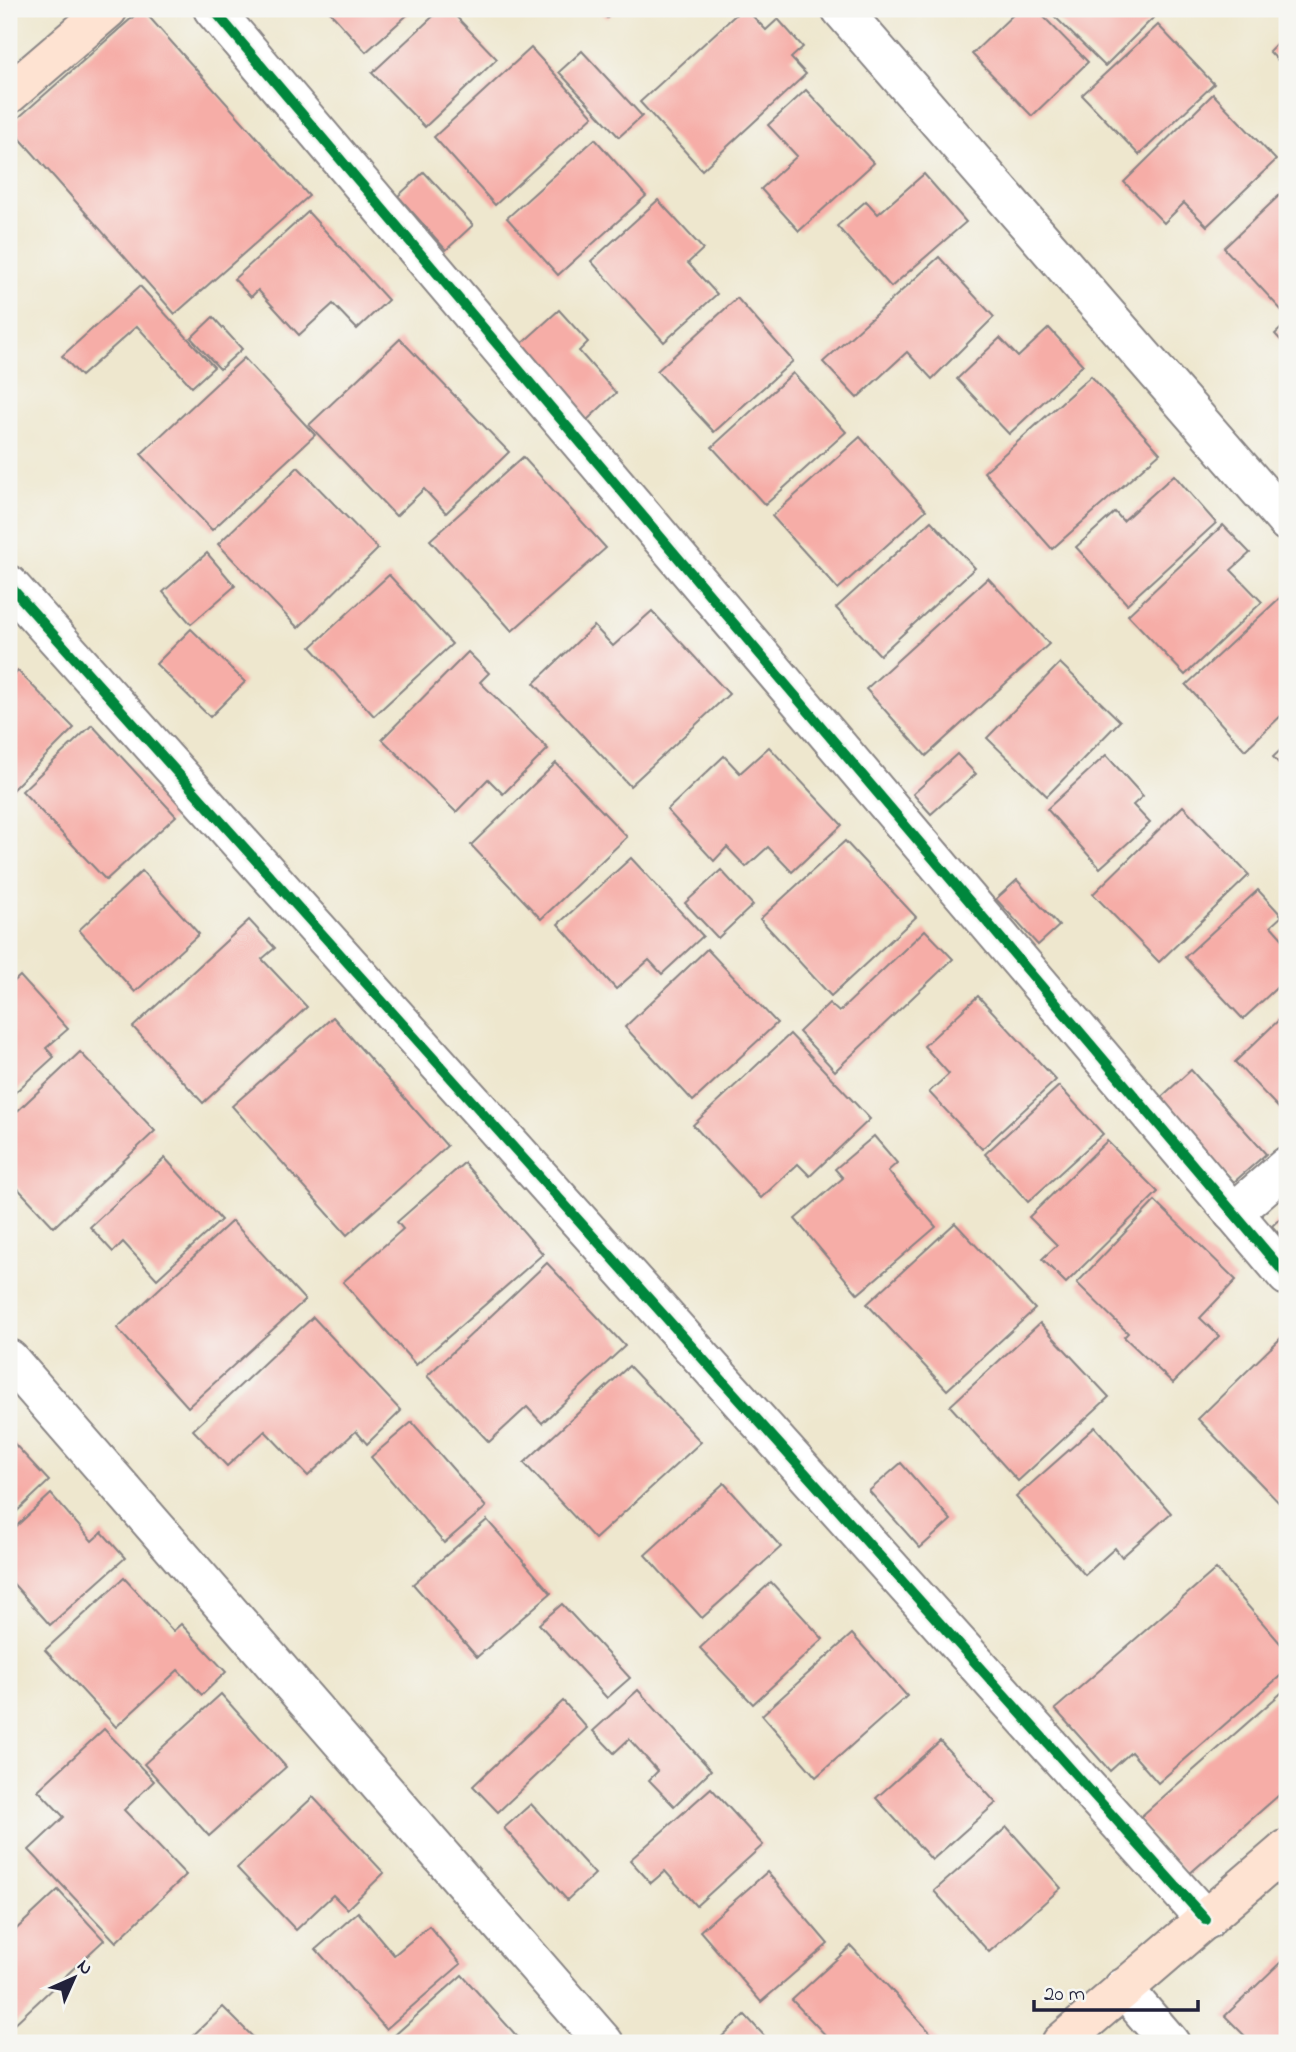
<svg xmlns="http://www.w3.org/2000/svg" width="1296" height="2052" font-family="'Indie Flower',sans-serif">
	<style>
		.building { fill: #f6ada7 }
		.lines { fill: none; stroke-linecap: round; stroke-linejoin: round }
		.street-casing { stroke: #888484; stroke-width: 42 }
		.secondary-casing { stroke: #888484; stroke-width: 42 }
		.street { stroke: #fff; stroke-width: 38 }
		.secondary { stroke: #fee3d2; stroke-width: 38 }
		.cycleway-casing { stroke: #f6f6f2; stroke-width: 15 }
		.cycleway { stroke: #00873e; stroke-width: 10 }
	</style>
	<rect width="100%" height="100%" fill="#f6f6f2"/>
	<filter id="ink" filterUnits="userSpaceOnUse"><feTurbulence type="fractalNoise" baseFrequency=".0143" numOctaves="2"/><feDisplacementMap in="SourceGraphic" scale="14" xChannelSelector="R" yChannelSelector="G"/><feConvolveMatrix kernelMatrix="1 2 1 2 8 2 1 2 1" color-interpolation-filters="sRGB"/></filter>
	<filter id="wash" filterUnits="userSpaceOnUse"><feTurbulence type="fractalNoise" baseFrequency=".00686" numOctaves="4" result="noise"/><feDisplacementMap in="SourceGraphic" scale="28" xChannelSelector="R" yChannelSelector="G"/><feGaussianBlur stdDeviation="1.57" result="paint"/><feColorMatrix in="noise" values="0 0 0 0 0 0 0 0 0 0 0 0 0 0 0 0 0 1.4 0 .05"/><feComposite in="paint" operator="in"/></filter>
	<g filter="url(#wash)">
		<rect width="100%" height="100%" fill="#eee7ce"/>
		<g id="blocks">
			<!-- building -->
			<g class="building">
				<path d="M 142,9 L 309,196 L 175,314 L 9,126 Z"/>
				<path d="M 327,9 L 414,9 L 366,52 Z"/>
				<path d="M 441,9 L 449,9 L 497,59 L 425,127 L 372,73 Z"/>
				<path d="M 597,9 L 617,9 L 607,18 Z"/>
				<path d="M 742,9 L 746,9 L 766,30 L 778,19 L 803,47 L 791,58 L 806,74 L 702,170 L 640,102 Z"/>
				<path d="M 1019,9 L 1036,9 L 1088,62 L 1032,116 L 972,54 Z"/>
				<path d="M 1047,9 L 1147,9 L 1155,16 L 1105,66 Z"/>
				<path d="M 1158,25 L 1214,84 L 1139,155 L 1082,95 Z"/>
				<path d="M 1287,33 L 1287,70 L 1269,51 Z"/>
				<path d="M 531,48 L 593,116 L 495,205 L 434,137 Z"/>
				<path d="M 582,51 L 642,116 L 619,137 L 559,72 Z"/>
				<path d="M 806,90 L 874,163 L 799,231 L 761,189 L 797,156 L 768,125 Z"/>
				<path d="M 1213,94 L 1276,160 L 1207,226 L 1184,203 L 1164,223 L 1124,182 Z"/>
				<path d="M 595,139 L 646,196 L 558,275 L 507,218 Z"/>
				<path d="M 424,172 L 473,225 L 446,250 L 398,196 Z"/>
				<path d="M 924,174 L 966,222 L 891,287 L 837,226 L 866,201 L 878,214 Z"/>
				<path d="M 1287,188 L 1287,312 L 1285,314 L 1224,248 Z"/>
				<path d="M 658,200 L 703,249 L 688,263 L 717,294 L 664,342 L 591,261 Z"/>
				<path d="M 308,212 L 388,300 L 357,329 L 333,304 L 299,335 L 258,290 L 251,297 L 234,279 Z"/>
				<path d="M 939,257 L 994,317 L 932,379 L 907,352 L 857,398 L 823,362 Z"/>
				<path d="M 140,286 L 214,367 L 192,387 L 137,326 L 81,376 L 62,356 Z"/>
				<path d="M 737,298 L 793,361 L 714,432 L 657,371 Z"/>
				<path d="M 559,310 L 588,342 L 579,351 L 616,393 L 587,420 L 519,346 Z"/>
				<path d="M 213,317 L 242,349 L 220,369 L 191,338 Z"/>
				<path d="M 1287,323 L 1287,347 L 1275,334 Z"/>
				<path d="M 1049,328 L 1083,365 L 1009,434 L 957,379 L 1000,338 L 1018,357 Z"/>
				<path d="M 400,339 L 509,452 L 446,513 L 424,489 L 396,516 L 309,425 Z"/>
				<path d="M 244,358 L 315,435 L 212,530 L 141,454 Z"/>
				<path d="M 793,373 L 846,432 L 765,505 L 712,447 Z"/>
				<path d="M 1091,376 L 1160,453 L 1052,549 L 984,472 Z"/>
				<path d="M 860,437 L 926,510 L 838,589 L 772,516 Z"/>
				<path d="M 523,457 L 606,548 L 512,631 L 430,540 Z"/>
				<path d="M 298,467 L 378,549 L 298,628 L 218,544 Z"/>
				<path d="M 1174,475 L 1216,523 L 1127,604 L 1076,547 L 1115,512 L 1123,521 Z"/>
				<path d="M 931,521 L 975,568 L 880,655 L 836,608 Z"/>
				<path d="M 1223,525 L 1250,553 L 1231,570 L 1262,602 L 1185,675 L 1128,615 Z"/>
				<path d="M 207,553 L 235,586 L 191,624 L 163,592 Z"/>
				<path d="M 389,575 L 452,644 L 374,716 L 311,647 Z"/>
				<path d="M 988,578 L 1049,644 L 926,756 L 866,689 Z"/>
				<path d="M 1285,593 L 1287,596 L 1287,710 L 1245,750 L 1186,685 Z"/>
				<path d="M 652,611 L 729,694 L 630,786 L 534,683 L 594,626 L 613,646 Z"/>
				<path d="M 191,629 L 245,682 L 210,717 L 156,664 Z"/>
				<path d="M 468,652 L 489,673 L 480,682 L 548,749 L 503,794 L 488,779 L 456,812 L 382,739 Z"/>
				<path d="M 1060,663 L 1120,721 L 1047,796 L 987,738 Z"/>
				<path d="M 18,671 L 74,728 L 9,793 L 9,680 Z"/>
				<path d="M 92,725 L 176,816 L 106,880 L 22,791 Z"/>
				<path d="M 1287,744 L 1287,772 L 1273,757 Z"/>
				<path d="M 769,747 L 842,825 L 792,872 L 768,847 L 746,867 L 727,847 L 714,861 L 667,810 L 724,756 L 740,773 Z"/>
				<path d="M 957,754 L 976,774 L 931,814 L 913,794 Z"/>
				<path d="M 1106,755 L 1143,796 L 1133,805 L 1150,823 L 1100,868 L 1047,809 Z"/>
				<path d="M 556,763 L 627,837 L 541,919 L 471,845 Z"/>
				<path d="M 1183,806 L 1249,875 L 1159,962 L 1093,894 Z"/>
				<path d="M 845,841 L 916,917 L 831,996 L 760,919 Z"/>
				<path d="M 631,858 L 703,936 L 662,974 L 649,960 L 616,989 L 558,924 Z"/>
				<path d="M 721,870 L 753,905 L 718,938 L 685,903 Z"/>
				<path d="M 142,871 L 199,934 L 135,992 L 79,930 Z"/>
				<path d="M 1017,880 L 1059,926 L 1038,945 L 996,899 Z"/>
				<path d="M 1258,890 L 1282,916 L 1271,926 L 1287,944 L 1287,978 L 1243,1019 L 1185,957 Z"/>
				<path d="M 249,920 L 275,948 L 262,959 L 307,1007 L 203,1103 L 133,1027 Z"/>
				<path d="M 925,930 L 953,959 L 835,1071 L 799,1032 L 829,1003 L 839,1012 Z"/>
				<path d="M 707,949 L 777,1023 L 693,1101 L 625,1027 Z"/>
				<path d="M 20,976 L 68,1029 L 46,1048 L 54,1057 L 9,1098 L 9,986 Z"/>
				<path d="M 978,996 L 1056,1080 L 982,1149 L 929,1092 L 949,1074 L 924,1046 Z"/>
				<path d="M 1287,1012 L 1287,1117 L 1235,1062 Z"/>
				<path d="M 333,1017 L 447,1146 L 347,1235 L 232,1106 Z"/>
				<path d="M 790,1034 L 870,1119 L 810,1176 L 798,1164 L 761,1198 L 693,1125 Z"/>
				<path d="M 80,1052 L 155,1131 L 54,1227 L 9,1179 L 9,1119 Z"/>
				<path d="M 1191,1070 L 1266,1154 L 1234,1182 L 1158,1100 Z"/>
				<path d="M 1059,1086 L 1103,1134 L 1028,1202 L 985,1154 Z"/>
				<path d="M 874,1136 L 897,1163 L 888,1171 L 936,1227 L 858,1294 L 795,1219 L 843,1178 L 835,1169 Z"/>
				<path d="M 1107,1141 L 1158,1192 L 1066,1283 L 1042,1259 L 1057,1245 L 1029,1217 Z"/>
				<path d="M 165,1158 L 221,1220 L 157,1279 L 123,1242 L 113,1252 L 90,1227 Z"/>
				<path d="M 464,1163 L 543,1254 L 416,1365 L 343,1282 L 403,1229 L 397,1222 Z"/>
				<path d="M 1155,1201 L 1236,1280 L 1200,1318 L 1219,1336 L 1173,1383 L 1124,1337 L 1128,1333 L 1077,1283 Z"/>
				<path d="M 1287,1212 L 1287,1243 L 1272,1226 Z"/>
				<path d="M 232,1221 L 305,1300 L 188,1407 L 117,1328 Z"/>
				<path d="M 955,1223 L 1035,1309 L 947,1390 L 867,1304 Z"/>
				<path d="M 547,1263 L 625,1346 L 542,1423 L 527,1407 L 489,1442 L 427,1376 Z"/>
				<path d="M 313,1317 L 401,1411 L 367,1444 L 356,1431 L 308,1476 L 265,1431 L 227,1466 L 193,1430 Z"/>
				<path d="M 1040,1323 L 1109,1397 L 1018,1481 L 950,1406 Z"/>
				<path d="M 1283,1336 L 1287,1340 L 1287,1511 L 1198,1419 Z"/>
				<path d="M 629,1366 L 701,1442 L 595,1539 L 524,1463 Z"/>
				<path d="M 412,1422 L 486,1507 L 444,1543 L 371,1457 Z"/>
				<path d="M 1095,1427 L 1171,1513 L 1122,1557 L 1115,1548 L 1085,1575 L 1016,1497 Z"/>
				<path d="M 9,1438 L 49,1481 L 9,1519 Z"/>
				<path d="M 901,1463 L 951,1520 L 920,1548 L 869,1491 Z"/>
				<path d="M 724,1483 L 781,1547 L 702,1618 L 645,1555 Z"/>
				<path d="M 51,1494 L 92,1541 L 102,1532 L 125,1558 L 50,1625 L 9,1579 L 9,1533 Z"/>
				<path d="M 487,1520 L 551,1593 L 477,1657 L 413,1584 Z"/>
				<path d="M 1216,1569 L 1287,1651 L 1287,1670 L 1158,1783 L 1131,1752 L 1110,1771 L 1055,1709 Z"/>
				<path d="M 124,1578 L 173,1631 L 181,1624 L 226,1672 L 202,1695 L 178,1670 L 116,1727 L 45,1650 Z"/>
				<path d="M 771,1582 L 823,1639 L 753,1704 L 700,1648 Z"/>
				<path d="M 562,1604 L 630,1678 L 607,1698 L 539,1624 Z"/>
				<path d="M 852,1634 L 907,1696 L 816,1777 L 762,1715 Z"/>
				<path d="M 1287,1688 L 1287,1788 L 1188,1875 L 1138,1819 Z"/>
				<path d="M 638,1690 L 711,1770 L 674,1806 L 649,1780 L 658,1771 L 629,1739 L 614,1753 L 593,1731 Z"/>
				<path d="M 221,1694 L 286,1767 L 209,1836 L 144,1764 Z"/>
				<path d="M 563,1701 L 587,1728 L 498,1812 L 473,1786 Z"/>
				<path d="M 104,1729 L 154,1781 L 124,1810 L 186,1875 L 116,1942 L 29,1850 L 64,1817 L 38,1790 Z"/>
				<path d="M 940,1741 L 996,1803 L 932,1860 L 876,1798 Z"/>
				<path d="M 711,1788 L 763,1845 L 696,1906 L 665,1871 L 651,1883 L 630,1860 Z"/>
				<path d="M 313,1797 L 384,1873 L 347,1909 L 333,1895 L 296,1930 L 237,1868 Z"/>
				<path d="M 531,1804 L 595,1874 L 567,1900 L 504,1828 Z"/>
				<path d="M 1007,1827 L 1061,1888 L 989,1952 L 934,1891 Z"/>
				<path d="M 767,1872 L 828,1944 L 761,2002 L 700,1931 Z"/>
				<path d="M 58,1890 L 104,1940 L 9,2029 L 9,1936 Z"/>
				<path d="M 358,1912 L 394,1955 L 429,1926 L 461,1964 L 386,2029 L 316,1949 Z"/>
				<path d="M 851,1946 L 940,2043 L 833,2043 L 792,2000 Z"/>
				<path d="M 1287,1956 L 1287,2043 L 1252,2043 L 1225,2016 Z"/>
				<path d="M 462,1975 L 523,2043 L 386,2043 Z"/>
				<path d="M 223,2007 L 259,2043 L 185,2043 Z"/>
				<path d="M 745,2015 L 771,2043 L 715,2043 Z"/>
			</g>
		</g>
	</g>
	<g filter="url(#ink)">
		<use href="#blocks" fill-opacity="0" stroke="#888484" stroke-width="2"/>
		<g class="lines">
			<defs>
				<g id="street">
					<path d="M 213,9 L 1287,1276"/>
					<path d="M 841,9 L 1287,522"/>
					<path d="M 9,585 L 1206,1920"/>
					<path d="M 1233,1213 L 1287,1166"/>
					<path d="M 9,1359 L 604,2043"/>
					<path d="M 1123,1988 L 1170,2043"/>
				</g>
				<g id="secondary">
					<path d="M 9,94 L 108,9"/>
					<path d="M 1061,2043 L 1287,1849"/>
				</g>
			</defs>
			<!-- street casing -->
			<use href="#street" class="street-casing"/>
			<!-- secondary casing -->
			<use href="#secondary" class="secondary-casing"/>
			<!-- street -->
			<use href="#street" class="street"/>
			<!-- secondary -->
			<use href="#secondary" class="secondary"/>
			<defs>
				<g id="cycleway">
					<path d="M 213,9 L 1287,1276"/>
					<path d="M 9,585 L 1206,1920"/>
				</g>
			</defs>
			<!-- cycleway casing -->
			<use href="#cycleway" class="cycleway-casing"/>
			<!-- cycleway -->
			<use href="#cycleway" class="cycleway"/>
		</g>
	</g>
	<!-- margin -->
	<rect width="1296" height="2052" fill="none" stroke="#f6f6f2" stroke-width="35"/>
	<!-- north arrow -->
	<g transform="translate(74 1978) rotate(45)" stroke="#f6f6f2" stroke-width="5" paint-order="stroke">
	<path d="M0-5L12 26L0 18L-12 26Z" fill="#22223b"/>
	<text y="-10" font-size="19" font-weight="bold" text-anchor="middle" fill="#22223b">N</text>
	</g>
	<!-- scale -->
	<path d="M1034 2000v10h164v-10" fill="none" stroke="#22223b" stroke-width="3.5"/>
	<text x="1044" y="2000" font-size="21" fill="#22223b" stroke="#f6f6f2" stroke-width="5" paint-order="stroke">20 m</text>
</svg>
